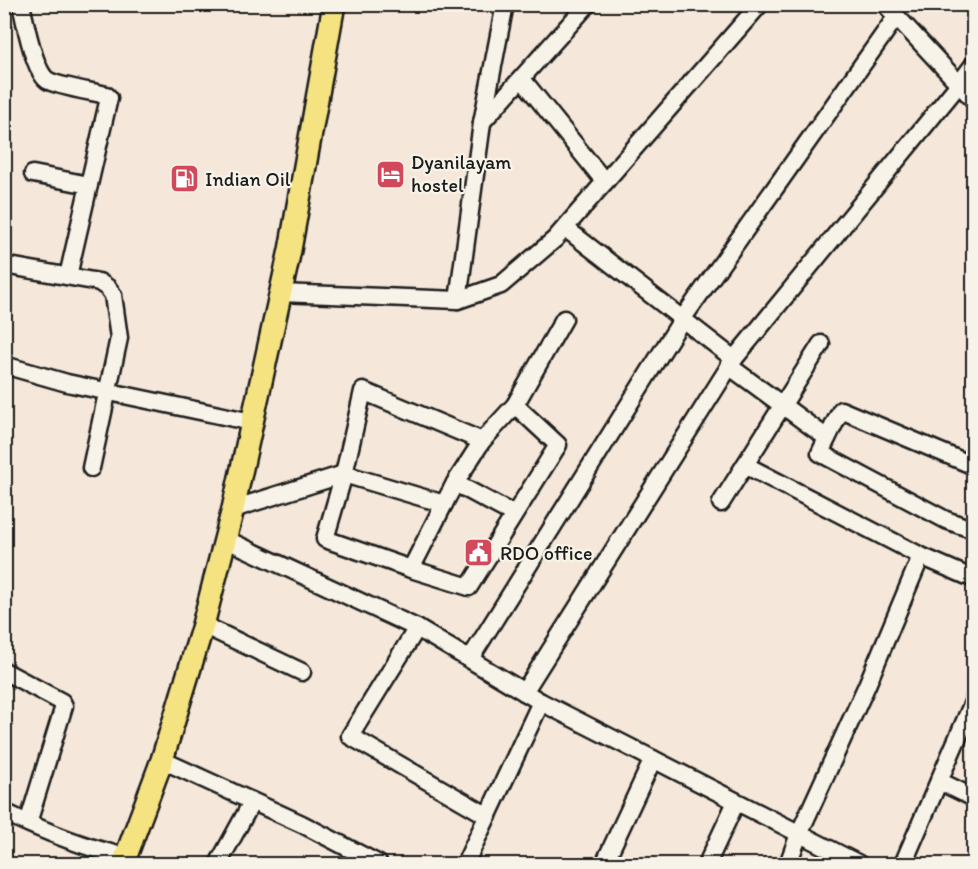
<svg xmlns="http://www.w3.org/2000/svg" width="978" height="869" font-family="Itim,sans-serif">
	<style>
		.lines { fill: none; stroke-linecap: round; stroke-linejoin: round }
		.minor-casing { stroke: #1c1c1c; stroke-width: 21 }
		.major-casing { stroke: #1c1c1c; stroke-width: 26 }
		.minor { stroke: #f7f3e8; stroke-width: 16 }
		.major { stroke: #f5e382; stroke-width: 21 }
		.labels { text-anchor: middle; dominant-baseline: central; stroke-width: 4.5; stroke-linejoin: round; paint-order: stroke }
		.poi-label { font-size: 20px; fill: #1c1c1c; stroke: #f7f3e8; text-anchor: start }
	</style>
	<rect width="100%" height="100%" fill="#f5e7d9"/>
	<filter id="ink" filterUnits="userSpaceOnUse"><feTurbulence type="fractalNoise" baseFrequency=".0167" numOctaves="2"/><feDisplacementMap in="SourceGraphic" scale="12" xChannelSelector="R" yChannelSelector="G"/><feConvolveMatrix kernelMatrix="1 2 1 2 8 2 1 2 1" color-interpolation-filters="sRGB"/></filter>
	<g filter="url(#ink)">
		<g class="lines">
			<defs>
				<g id="minor">
					<path d="M 21,4 C 25,22 34,70 47,80 C 56,86 94,92 106,95 L 109,98 L 68,276"/>
					<path d="M 885,4 L 974,100"/>
					<path d="M 522,79 L 605,182"/>
					<path d="M 482,122 L 588,4"/>
					<path d="M 33,174 L 89,185"/>
					<path d="M 565,228 L 734,359"/>
					<path d="M 4,265 L 99,282 L 108,288 L 113,295 L 119,338 L 91,468"/>
					<path d="M 280,293 L 458,300 L 501,285 L 555,239 L 760,4"/>
					<path d="M 458,300 L 482,123 L 505,4"/>
					<path d="M 4,365 L 67,383 L 252,422"/>
					<path d="M 729,366 L 827,438"/>
					<path d="M 482,441 L 363,391 L 344,474 L 325,539 L 411,569 L 469,587 L 558,445 L 515,405"/>
					<path d="M 745,465 L 921,556 L 867,685 L 799,834 L 788,864"/>
					<path d="M 974,466 L 841,410 L 820,453 L 946,520 L 974,530"/>
					<path d="M 455,483 L 513,514"/>
					<path d="M 721,503 L 821,344"/>
					<path d="M 233,509 L 344,474 L 444,504 L 455,483 L 482,441 L 515,405 L 564,319"/>
					<path d="M 225,539 L 417,628 L 541,702 L 859,864"/>
					<path d="M 921,556 L 974,579"/>
					<path d="M 411,569 L 444,504"/>
					<path d="M 203,625 L 302,672"/>
					<path d="M 417,628 L 350,736 L 488,816"/>
					<path d="M 470,659 L 683,318 L 896,17"/>
					<path d="M 4,671 L 62,702 L 64,706 L 28,823"/>
					<path d="M 524,692 L 734,359 L 959,84 L 974,64"/>
					<path d="M 162,760 L 302,824 L 379,864"/>
					<path d="M 939,781 L 974,798"/>
					<path d="M 4,812 C 43,831 83,847 126,857"/>
					<path d="M 218,864 L 252,802"/>
					<path d="M 465,864 L 541,702"/>
					<path d="M 604,864 L 653,759"/>
					<path d="M 707,864 L 736,802"/>
					<path d="M 903,864 L 974,700"/>
				</g>
				<path id="major" d="M 123,864 L 162,760 L 203,625 L 233,509 L 290,250 L 334,4"/>
			</defs>
			<!-- minor casing -->
			<use href="#minor" class="minor-casing"/>
			<!-- major casing -->
			<use href="#major" class="major-casing"/>
			<!-- minor -->
			<use href="#minor" class="minor"/>
			<!-- major -->
			<use href="#major" class="major"/>
		</g>
	</g>
	<!-- icons -->
	<defs>
		<symbol id="hotel-square" viewBox="-11 -11 22 22"><rect x="-9" y="-9" width="18" height="18" rx="4" fill="#d1495b" stroke="#f7f3e8"/><path d="M-6-4.5h1.5V1H6V5H4.5V3h-9V5H-6ZM-4 0a1.8 1.8 0 1 1 3.6 0ZM.5 0V-2.5h3Q6-2.5 6 0Z" fill="#fff"/></symbol>
		<symbol id="fuel-square" viewBox="-11 -11 22 22"><rect x="-9" y="-9" width="18" height="18" rx="4" fill="#d1495b" stroke="#f7f3e8"/><path d="M-5.5-6h7V0h2V4h1.3V-2.5L3-4.5l.8-.8L6-3V5H2.5V1h-1V6h-7ZM-4.2-4.7v3.2H.2V-4.7Z" fill="#fff"/></symbol>
		<symbol id="civic-square" viewBox="-11 -11 22 22"><rect x="-9" y="-9" width="18" height="18" rx="4" fill="#d1495b" stroke="#f7f3e8"/><path d="M-.6-6.5H3V-4.5H.6V-3L4-1V1h2V6H-6V1h2V-1L-.6-3ZM-1.2 2.5V6h2.4V2.5Z" fill="#fff"/></symbol>
	</defs>
	<g fill-rule="evenodd">
		<use href="#hotel-square" x="374" y="158" width="33" height="33"/>
		<use href="#fuel-square" x="168" y="162" width="33" height="33"/>
		<use href="#civic-square" x="462" y="536" width="33" height="33"/>
	</g>
	<g class="labels">
		<!-- poi labels -->
		<g class="poi-label">
			<text x="411" y="162">Dyanilayam<tspan x="411" dy="23">hostel</tspan></text>
			<text x="205" y="179">Indian Oil</text>
			<text x="500" y="553">RDO office</text>
		</g>
	</g>
	<!-- margin -->
	<rect width="978" height="869" fill="none" stroke="#f7f3e8" stroke-width="24"/>
	<rect x="12" y="12" width="954" height="845" fill="none" stroke="#1c1c1c" stroke-width="2" filter="url(#ink)"/>
</svg>
